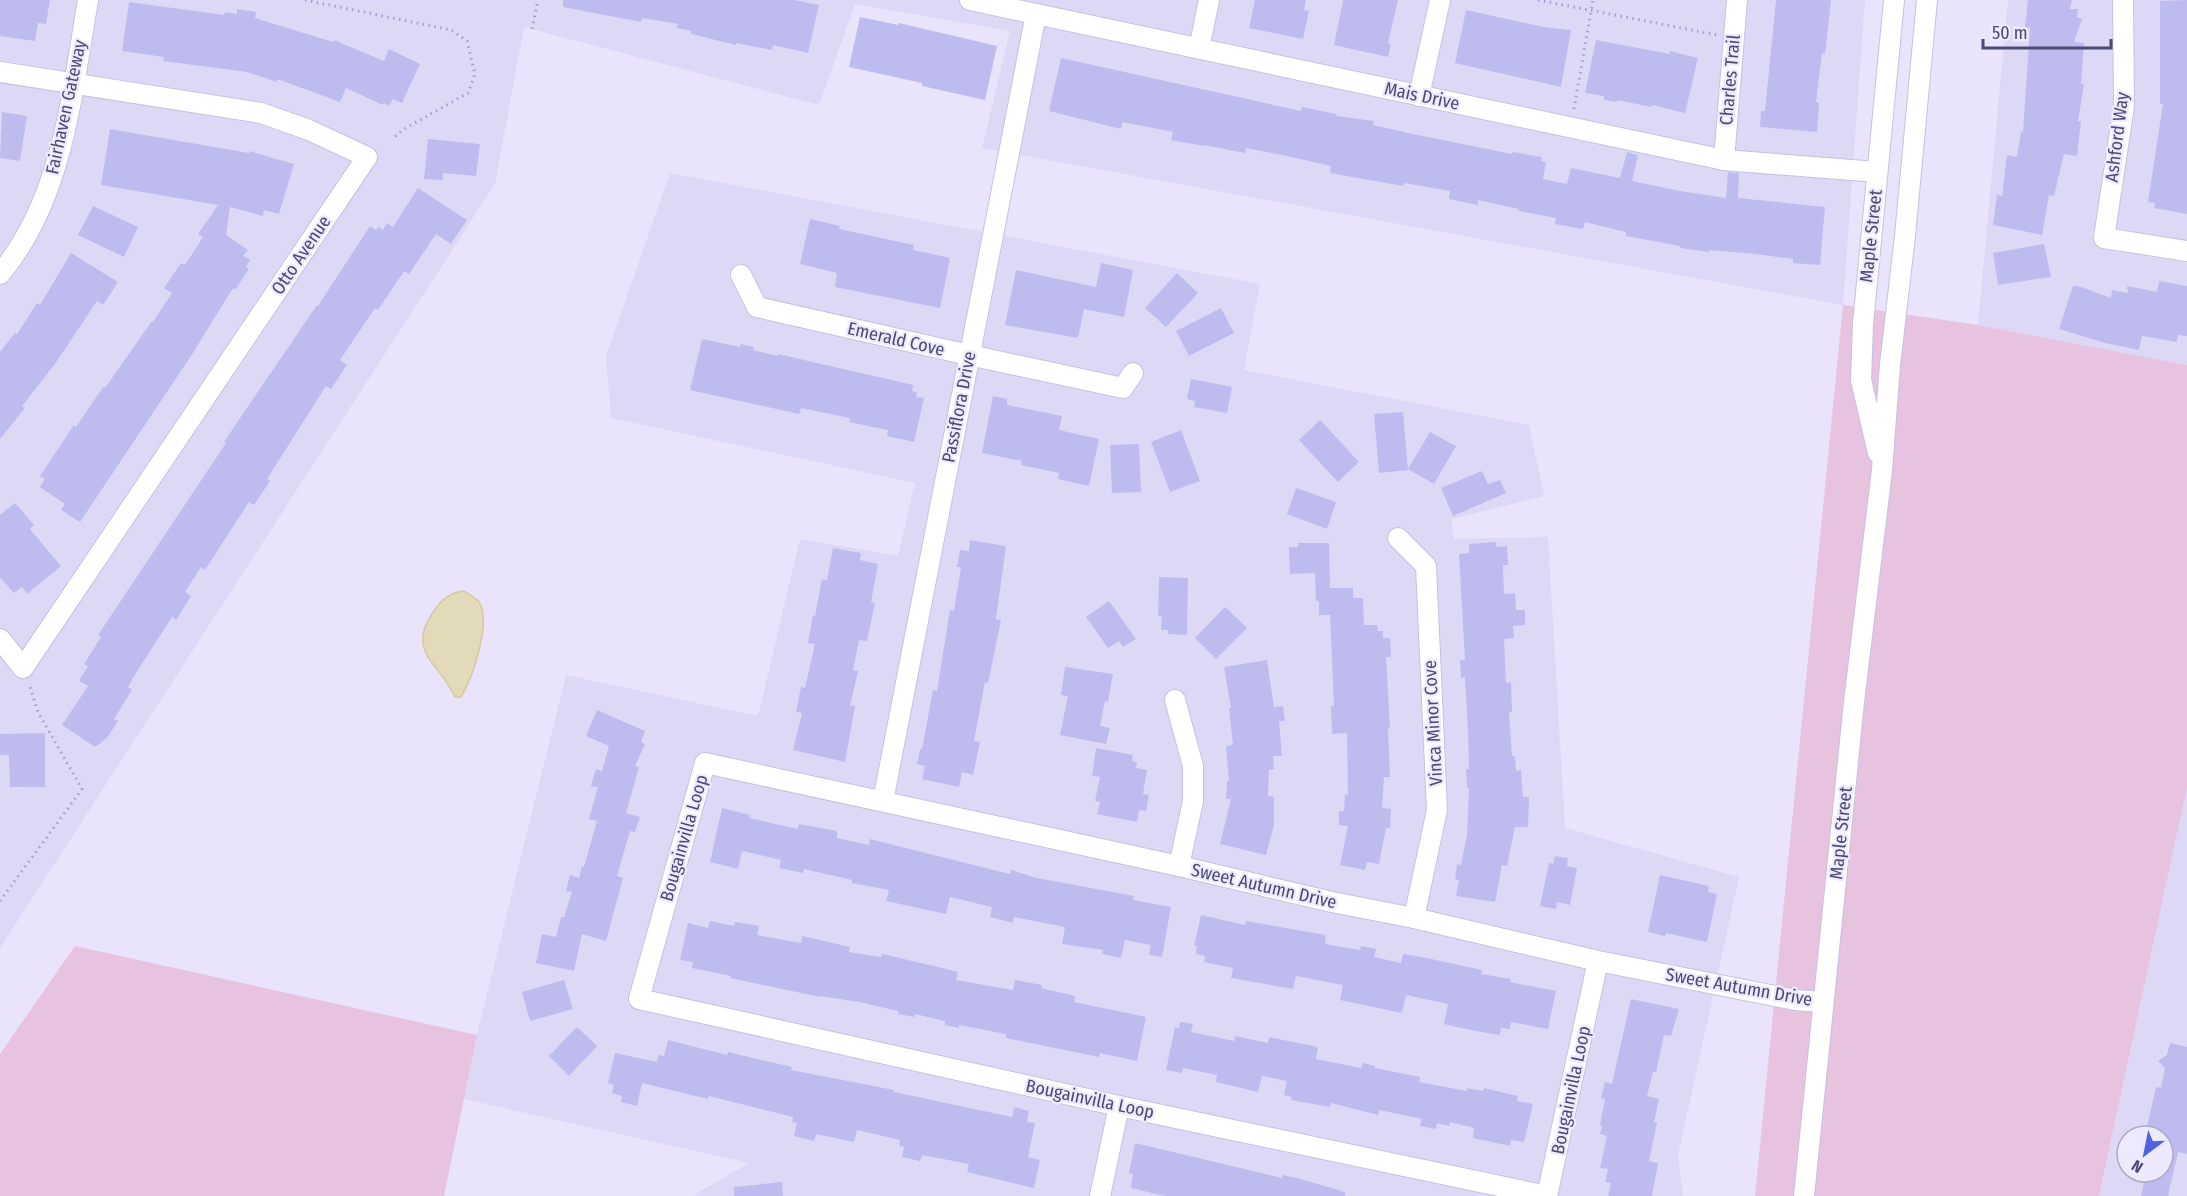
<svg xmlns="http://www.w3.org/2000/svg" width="2187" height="1196" font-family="'Fira Sans Condensed',sans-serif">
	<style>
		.residential { fill: #ded8f7; fill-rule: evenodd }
		.green { fill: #e8c3df }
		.water { fill: #e3dab9; stroke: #d5c9a0; stroke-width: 1.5 }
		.building { fill: #bebcef }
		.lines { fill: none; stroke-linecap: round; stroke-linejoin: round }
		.minor-casing { stroke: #c5c2e1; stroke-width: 22 }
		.path { stroke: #a1a0d4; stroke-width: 3; stroke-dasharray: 1.5 4.5; stroke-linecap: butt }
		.minor { stroke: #fff; stroke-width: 20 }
		.labels { text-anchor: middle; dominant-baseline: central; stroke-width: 4.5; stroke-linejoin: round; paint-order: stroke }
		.street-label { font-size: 18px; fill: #4a4b72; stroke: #eee9fe }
	</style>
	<rect width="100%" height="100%" fill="#e9e3fb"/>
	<!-- residential -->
	<g class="residential">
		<path d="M 0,0 L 1865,0 L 1843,305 L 982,148 L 1010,31 L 855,4 L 819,105 L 524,27 L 495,184 L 0,948 Z"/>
		<path d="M 2008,0 L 2187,0 L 2187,365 L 1978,325 Z"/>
		<path d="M 670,173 L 1260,284 L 1244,370 L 1529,425 L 1544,496 L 1451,519 L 1454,539 L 1548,537 L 1565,828 L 1739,877 L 1678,1155 L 1683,1196 L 692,1196 L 749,1163 L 464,1099 L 477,1035 L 566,675 L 758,716 L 800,539 L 898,556 L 915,483 L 611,418 L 606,356 Z"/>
		<path d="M 2187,787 L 2187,1196 L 2099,1196 ZM 2127,1136 L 2163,1136 L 2163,1172 L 2127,1172 Z"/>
	</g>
	<!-- green -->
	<g class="green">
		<path d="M 1843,305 L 1978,325 L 2187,365 L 2187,787 L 2099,1196 L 1755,1196 Z"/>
		<path d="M 75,946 L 477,1035 L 444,1196 L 0,1196 L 0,1054 Z"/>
	</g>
	<!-- water -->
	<path class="water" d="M 464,591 C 468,594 476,598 479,602 C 492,622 472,679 461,697 L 455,697 C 439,661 405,653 434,611 C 441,600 450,592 464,591 Z"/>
	<!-- building -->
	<g class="building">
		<path d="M 0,0 L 50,0 L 46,24 L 38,23 L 35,41 L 0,36 Z"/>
		<path d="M 563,0 L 794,0 L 819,5 L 808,53 L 773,45 L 772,50 L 736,43 L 736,45 L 691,34 L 691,31 L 677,28 L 678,24 L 642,18 L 641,22 L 563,7 Z"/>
		<path d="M 1255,0 L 1306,0 L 1304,10 L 1309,11 L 1303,39 L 1249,28 Z"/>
		<path d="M 1343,0 L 1398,0 L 1388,43 L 1391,44 L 1388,57 L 1334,45 Z"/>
		<path d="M 1776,0 L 1831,0 L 1825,54 L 1822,53 L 1816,102 L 1819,103 L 1817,132 L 1760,127 L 1761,111 L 1765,111 Z"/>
		<path d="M 2028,0 L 2072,0 L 2070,9 L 2078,9 L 2077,17 L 2082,19 L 2074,42 L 2084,43 L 2081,84 L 2084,84 L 2078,121 L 2081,121 L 2077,156 L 2064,154 L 2054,196 L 2049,195 L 2042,235 L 1993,225 L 1997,195 L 2002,196 L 2007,155 L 2017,157 L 2021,131 L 2023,132 L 2030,28 L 2025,27 Z"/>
		<path d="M 2187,0 L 2187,214 L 2154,208 L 2155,203 L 2148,202 L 2163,104 L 2160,104 L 2160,1 Z"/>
		<path d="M 129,2 L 224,15 L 225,12 L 237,14 L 237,9 L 256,12 L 255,18 L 333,42 L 334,40 L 384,61 L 389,49 L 420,64 L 402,103 L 393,99 L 389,106 L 384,103 L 383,105 L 346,88 L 340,102 L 277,79 L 277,82 L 247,72 L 163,61 L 164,57 L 122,51 Z"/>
		<path d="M 1466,10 L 1543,27 L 1571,30 L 1561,87 L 1455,63 Z"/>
		<path d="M 860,17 L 898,25 L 899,23 L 997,46 L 985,100 L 922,86 L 922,83 L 849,67 Z"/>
		<path d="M 1596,40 L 1670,54 L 1670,51 L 1698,58 L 1685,113 L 1652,105 L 1651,107 L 1617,100 L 1617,102 L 1604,100 L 1604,96 L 1585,93 Z"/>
		<path d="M 1061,58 L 1301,111 L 1302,107 L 1336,114 L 1336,116 L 1374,121 L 1373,125 L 1413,134 L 1512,154 L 1513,152 L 1542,157 L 1541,161 L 1546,162 L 1543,179 L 1567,184 L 1571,168 L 1620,178 L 1627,152 L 1638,155 L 1632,181 L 1680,191 L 1726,198 L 1728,172 L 1739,173 L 1738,198 L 1825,207 L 1820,265 L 1793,263 L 1793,259 L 1756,254 L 1709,250 L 1709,252 L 1680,248 L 1680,246 L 1626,236 L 1626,232 L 1585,222 L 1583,229 L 1555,224 L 1556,218 L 1519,211 L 1519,209 L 1478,200 L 1478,205 L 1449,199 L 1450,191 L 1404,183 L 1403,186 L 1330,173 L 1331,166 L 1287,156 L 1246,148 L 1245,153 L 1204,145 L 1204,146 L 1171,140 L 1173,132 L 1122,122 L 1121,129 L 1049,111 Z"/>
		<path d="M 2,112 L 27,116 L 20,161 L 0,158 Z"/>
		<path d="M 110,129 L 249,153 L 249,151 L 294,164 L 279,214 L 264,210 L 263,216 L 230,207 L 226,235 L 248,250 L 243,256 L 250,260 L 246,267 L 249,269 L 235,290 L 233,288 L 191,356 L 80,522 L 61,510 L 65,504 L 40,487 L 45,479 L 40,476 L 74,425 L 76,427 L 103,387 L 105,388 L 152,321 L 153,322 L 172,293 L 164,288 L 181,263 L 185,265 L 203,237 L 198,234 L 218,205 L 101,185 Z"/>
		<path d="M 428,139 L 480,144 L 476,176 L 443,173 L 443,180 L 424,179 Z"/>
		<path d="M 418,188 L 467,220 L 451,244 L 436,234 L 409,274 L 404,271 L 378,310 L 375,308 L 340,360 L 347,365 L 331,389 L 326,386 L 267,479 L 270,481 L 254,505 L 249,502 L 205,570 L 201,567 L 185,592 L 191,596 L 176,620 L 172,617 L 134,676 L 128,687 L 132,690 L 114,719 L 118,721 L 107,738 L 95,747 L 62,725 L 88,686 L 79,681 L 88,666 L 84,664 L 101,637 L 98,635 L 226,443 L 224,442 L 238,421 L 317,305 L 318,306 L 370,226 L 376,230 L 379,227 L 383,230 L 387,223 L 393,227 Z"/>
		<path d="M 93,206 L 138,227 L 124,257 L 78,235 Z"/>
		<path d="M 810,219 L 840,226 L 839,229 L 914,245 L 913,250 L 950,258 L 940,308 L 835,287 L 837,273 L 800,264 Z"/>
		<path d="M 2044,244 L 2051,277 L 1998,285 L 1993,253 Z"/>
		<path d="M 71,253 L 118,282 L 103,305 L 97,301 L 55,364 L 22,406 L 25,408 L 0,439 L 0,352 L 15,333 L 17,334 L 37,303 L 40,305 Z"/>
		<path d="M 1101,263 L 1133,270 L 1124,317 L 1084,309 L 1078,338 L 1005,325 L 1016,270 L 1096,287 Z"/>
		<path d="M 1177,273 L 1198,293 L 1166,327 L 1145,308 Z"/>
		<path d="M 2159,281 L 2187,286 L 2187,336 L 2178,335 L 2177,342 L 2142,336 L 2139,350 L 2105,343 L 2059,329 L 2073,286 L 2079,286 L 2111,298 L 2112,290 L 2128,293 L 2127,286 L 2157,292 Z"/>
		<path d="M 1221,308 L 1234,333 L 1189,356 L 1176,331 Z"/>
		<path d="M 702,339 L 740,347 L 741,344 L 754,347 L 753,350 L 778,356 L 778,354 L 913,385 L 912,391 L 917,392 L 916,397 L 924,398 L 914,442 L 887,436 L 888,430 L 849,422 L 850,418 L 801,408 L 799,414 L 690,390 Z"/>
		<path d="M 1191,379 L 1232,387 L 1227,413 L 1194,407 L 1195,401 L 1187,399 Z"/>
		<path d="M 993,396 L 1007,399 L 1007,405 L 1062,416 L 1059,430 L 1099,439 L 1089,486 L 1058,479 L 1059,473 L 1021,465 L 1022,461 L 982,453 Z"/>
		<path d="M 1403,412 L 1408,470 L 1379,473 L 1374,414 Z"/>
		<path d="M 1320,420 L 1359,462 L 1338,482 L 1299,440 Z"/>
		<path d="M 1181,430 L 1200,481 L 1170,492 L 1151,442 Z"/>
		<path d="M 1430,432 L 1456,446 L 1434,484 L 1408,469 Z"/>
		<path d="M 1139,444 L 1141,492 L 1112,493 L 1110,445 Z"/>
		<path d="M 1482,471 L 1488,484 L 1500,480 L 1506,493 L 1453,516 L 1441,488 Z"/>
		<path d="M 1296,488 L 1336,502 L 1327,529 L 1287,514 Z"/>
		<path d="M 15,503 L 34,525 L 30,529 L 61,566 L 27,594 L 22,587 L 14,593 L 0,577 L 0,515 Z"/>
		<path d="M 970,540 L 1006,546 L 996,619 L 1001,620 L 988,683 L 985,682 L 974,741 L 980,742 L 973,775 L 962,772 L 959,787 L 922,779 L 925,766 L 917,764 L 920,749 L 922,749 L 933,690 L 937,691 L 950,610 L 954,611 L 961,567 L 957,567 L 960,550 L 969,551 Z"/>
		<path d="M 1496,542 L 1496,547 L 1507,546 L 1508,565 L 1503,565 L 1504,594 L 1515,593 L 1516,610 L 1525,610 L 1525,625 L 1513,626 L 1514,638 L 1504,639 L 1506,683 L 1511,682 L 1512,712 L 1509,712 L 1512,756 L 1515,756 L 1516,771 L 1521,770 L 1523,797 L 1529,797 L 1528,827 L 1515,827 L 1507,866 L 1502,865 L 1495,902 L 1456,896 L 1459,880 L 1455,879 L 1457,864 L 1461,865 L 1467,835 L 1469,788 L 1467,788 L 1466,769 L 1469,769 L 1468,732 L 1465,677 L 1461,678 L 1460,660 L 1465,660 L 1459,554 L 1469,553 L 1469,544 Z"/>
		<path d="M 1298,543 L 1329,543 L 1330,588 L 1353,588 L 1353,598 L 1363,598 L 1364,625 L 1377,625 L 1378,631 L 1383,631 L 1383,638 L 1390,638 L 1391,657 L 1386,657 L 1390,728 L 1388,728 L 1390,777 L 1384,777 L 1382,808 L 1391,809 L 1390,828 L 1386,828 L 1379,864 L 1367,862 L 1365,870 L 1340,865 L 1348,826 L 1339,825 L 1339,811 L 1344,811 L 1345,795 L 1348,795 L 1347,733 L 1332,734 L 1331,706 L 1334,706 L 1330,615 L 1319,615 L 1319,601 L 1316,601 L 1315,573 L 1290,574 L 1289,547 L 1298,547 Z"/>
		<path d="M 833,548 L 861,553 L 860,560 L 878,564 L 871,602 L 875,603 L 867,641 L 859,640 L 853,670 L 858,671 L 850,706 L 855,706 L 845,762 L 793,750 L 802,713 L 796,712 L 801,687 L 805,688 L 815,644 L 808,643 L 813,615 L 815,616 L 822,579 L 827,580 Z"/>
		<path d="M 1159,577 L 1188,578 L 1187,635 L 1168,634 L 1168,630 L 1161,630 L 1162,616 L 1158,616 Z"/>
		<path d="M 1109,601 L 1136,639 L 1123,647 L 1119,641 L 1108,648 L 1086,617 Z"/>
		<path d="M 1225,607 L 1247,628 L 1216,659 L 1195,638 Z"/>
		<path d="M 1267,660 L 1274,707 L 1283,706 L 1285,721 L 1279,721 L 1282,756 L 1273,756 L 1274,769 L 1269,770 L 1268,796 L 1274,797 L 1274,825 L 1266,855 L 1220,844 L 1231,799 L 1226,799 L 1227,781 L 1229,781 L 1226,746 L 1233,745 L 1229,708 L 1231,708 L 1224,667 Z"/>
		<path d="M 1065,667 L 1113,674 L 1108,702 L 1105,701 L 1100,726 L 1110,728 L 1106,744 L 1060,735 L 1068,696 L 1061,695 Z"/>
		<path d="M 597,710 L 645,731 L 641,742 L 645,744 L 635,766 L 639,767 L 626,813 L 640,817 L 635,832 L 630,831 L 617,876 L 623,878 L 606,941 L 582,934 L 574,971 L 536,963 L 542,934 L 556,937 L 561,917 L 564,917 L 572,892 L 566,891 L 570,875 L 579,878 L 582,866 L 584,867 L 597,821 L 589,819 L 598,787 L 591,786 L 596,769 L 602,771 L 609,746 L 586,736 Z"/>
		<path d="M 45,733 L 45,787 L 10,787 L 9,755 L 0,755 L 0,734 Z"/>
		<path d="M 1096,748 L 1133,755 L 1132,761 L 1137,763 L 1136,768 L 1147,770 L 1143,794 L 1149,795 L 1146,811 L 1139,810 L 1137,822 L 1097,814 L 1100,802 L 1095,801 L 1100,777 L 1092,776 Z"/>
		<path d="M 722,808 L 750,815 L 749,818 L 798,829 L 799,824 L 837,831 L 837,838 L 869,845 L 870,839 L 1010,874 L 1011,870 L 1037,878 L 1134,896 L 1133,900 L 1171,907 L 1162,957 L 1149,955 L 1151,945 L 1125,940 L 1121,958 L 1102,954 L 1103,950 L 1062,944 L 1065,927 L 1014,917 L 1013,923 L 990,917 L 992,907 L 950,897 L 946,914 L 886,901 L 889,890 L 852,883 L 852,880 L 804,869 L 803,873 L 779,868 L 781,860 L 742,851 L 738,869 L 710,862 Z"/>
		<path d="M 1555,856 L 1568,858 L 1567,866 L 1577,868 L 1570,905 L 1557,902 L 1556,909 L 1540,906 L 1549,863 L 1553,864 Z"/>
		<path d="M 1660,875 L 1709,886 L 1708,892 L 1717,894 L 1707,942 L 1666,933 L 1665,936 L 1648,932 Z"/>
		<path d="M 1201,915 L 1245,925 L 1246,921 L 1326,935 L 1325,944 L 1360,950 L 1361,946 L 1376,949 L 1374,957 L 1401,963 L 1403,954 L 1422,957 L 1482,970 L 1481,974 L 1511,979 L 1510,982 L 1556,991 L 1548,1029 L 1511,1022 L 1510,1029 L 1501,1028 L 1500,1035 L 1475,1031 L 1444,1024 L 1448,1004 L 1406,995 L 1402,1013 L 1340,1000 L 1343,985 L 1296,976 L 1293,989 L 1231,978 L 1233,968 L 1204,962 L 1205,956 L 1196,954 L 1197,946 L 1194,946 Z"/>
		<path d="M 710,921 L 734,926 L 735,922 L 759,926 L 757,935 L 801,943 L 802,936 L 850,947 L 849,952 L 881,957 L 882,954 L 934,966 L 958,972 L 956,980 L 1013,990 L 1015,980 L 1042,985 L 1041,988 L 1075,996 L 1074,1002 L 1146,1017 L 1137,1061 L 1100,1053 L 1099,1057 L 1006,1038 L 1006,1034 L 959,1025 L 959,1028 L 945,1025 L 945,1021 L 915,1014 L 914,1017 L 898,1014 L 898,1011 L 859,1002 L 820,996 L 820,997 L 730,978 L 731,976 L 692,968 L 693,962 L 680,960 L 688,923 L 708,928 Z"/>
		<path d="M 564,980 L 573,1009 L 530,1021 L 522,992 Z"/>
		<path d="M 1631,999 L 1679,1009 L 1671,1036 L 1664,1035 L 1656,1072 L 1653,1072 L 1647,1096 L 1659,1099 L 1654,1122 L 1657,1123 L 1649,1161 L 1658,1163 L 1652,1196 L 1608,1196 L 1611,1183 L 1605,1182 L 1608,1169 L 1600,1168 L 1607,1136 L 1600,1134 L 1602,1126 L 1600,1125 L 1605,1099 L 1601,1098 L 1605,1082 L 1612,1084 Z"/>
		<path d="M 1180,1022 L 1193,1024 L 1191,1032 L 1234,1041 L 1235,1036 L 1268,1043 L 1269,1037 L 1318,1047 L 1316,1059 L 1361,1068 L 1363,1063 L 1375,1066 L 1375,1068 L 1420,1077 L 1419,1082 L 1467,1091 L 1467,1088 L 1483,1091 L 1484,1088 L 1518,1096 L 1517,1101 L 1533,1104 L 1524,1142 L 1511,1140 L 1510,1146 L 1473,1138 L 1474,1128 L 1450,1122 L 1449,1126 L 1437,1123 L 1436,1129 L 1420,1126 L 1422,1119 L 1379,1110 L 1378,1115 L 1331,1103 L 1330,1107 L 1291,1100 L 1292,1097 L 1284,1095 L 1287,1081 L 1262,1076 L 1258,1092 L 1216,1082 L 1217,1075 L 1183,1068 L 1182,1073 L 1166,1070 L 1175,1027 L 1179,1028 Z"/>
		<path d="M 577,1027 L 597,1046 L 569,1076 L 549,1056 Z"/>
		<path d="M 668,1040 L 727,1055 L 728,1052 L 792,1067 L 791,1070 L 894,1090 L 894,1092 L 1012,1117 L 1014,1107 L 1029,1111 L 1027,1122 L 1035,1123 L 1028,1157 L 1040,1160 L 1034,1188 L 967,1172 L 969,1164 L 922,1155 L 920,1161 L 902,1157 L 904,1147 L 899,1146 L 900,1140 L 857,1130 L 854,1142 L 816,1134 L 814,1141 L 794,1136 L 797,1123 L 792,1122 L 793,1117 L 709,1096 L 708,1099 L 642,1083 L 637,1106 L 621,1102 L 622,1096 L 612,1093 L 614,1085 L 608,1083 L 615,1053 L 657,1062 L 658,1055 L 664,1056 Z"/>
		<path d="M 2170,1043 L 2187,1047 L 2187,1154 L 2178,1152 L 2168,1196 L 2141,1196 L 2146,1172 L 2163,1172 L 2163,1136 L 2145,1136 L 2156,1087 L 2161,1088 L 2165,1068 L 2158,1061 L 2167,1055 Z"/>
		<path d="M 1135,1143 L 1282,1178 L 1282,1175 L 1297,1178 L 1345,1192 L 1345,1196 L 1165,1196 L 1131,1188 L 1133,1174 L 1129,1173 Z"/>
		<path d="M 782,1182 L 783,1196 L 734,1196 L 734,1187 Z"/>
	</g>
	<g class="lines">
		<defs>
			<g id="minor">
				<path d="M 970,0 L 1724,160 L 1877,172"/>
				<path d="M 2123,0 L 2124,106 L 2104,238 L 2187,251"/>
				<path d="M 1199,49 L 1209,0"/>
				<path d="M 0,72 L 261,113 L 309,130 L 367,157 L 23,668 L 0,639"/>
				<path d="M 1419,96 L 1440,0"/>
				<path d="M 1724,160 L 1737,0"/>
				<path d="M 0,274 C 63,199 72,93 88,0"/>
				<path d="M 741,275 L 757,307 L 969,355 L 1123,388 L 1133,373"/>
				<path d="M 1878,453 L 1861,380 L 1863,324 L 1894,0"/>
				<path d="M 1398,538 L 1426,566 L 1437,810 L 1414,918"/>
				<path d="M 1175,700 L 1193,766 L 1193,801 L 1179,866"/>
				<path d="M 883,801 L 1036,14"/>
				<path d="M 1598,961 L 1547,1196 L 1119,1106 L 639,999 L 705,763 L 1179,866 L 1332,902 L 1414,918 L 1598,961 L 1795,1000 L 1823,1002"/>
				<path d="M 1100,1196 L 1119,1106"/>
				<path d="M 1804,1196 L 1854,702 L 1882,470 L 1890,365 L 1905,236 L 1927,0"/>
			</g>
		</defs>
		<!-- minor casing -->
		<use href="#minor" class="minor-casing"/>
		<!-- path -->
		<g class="path">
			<path d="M 305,0 L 451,30 L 467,41 L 475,74 L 468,93 L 404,129 L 392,139"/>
			<path d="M 1538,0 L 1717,35"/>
			<path d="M 532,29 L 538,0"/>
			<path d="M 1574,109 L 1593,0"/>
			<path d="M 0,901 L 82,789 L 38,712 L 29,684"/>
		</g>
		<!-- minor -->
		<use href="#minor" class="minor"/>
	</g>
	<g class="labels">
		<!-- street labels -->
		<g class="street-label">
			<text transform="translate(1730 80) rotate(-85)">Charles Trail</text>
			<text transform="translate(1422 96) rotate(12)">Mais Drive</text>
			<text transform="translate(66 107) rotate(-78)">Fairhaven Gateway</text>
			<text transform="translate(2117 137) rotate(-83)">Ashford Way</text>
			<text transform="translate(1871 236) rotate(-84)">Maple Street</text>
			<text transform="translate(301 255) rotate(-56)">Otto Avenue</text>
			<text transform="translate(896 339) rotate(13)">Emerald Cove</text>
			<text transform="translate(959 407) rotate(-79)">Passiflora Drive</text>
			<text transform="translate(1433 723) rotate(-93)">Vinca Minor Cove</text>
			<text transform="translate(1841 833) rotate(-84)">Maple Street</text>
			<text transform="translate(684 838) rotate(-74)">Bougainvilla Loop</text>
			<text transform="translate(1264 886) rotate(13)">Sweet Autumn Drive</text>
			<text transform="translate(1739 987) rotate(10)">Sweet Autumn Drive</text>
			<text transform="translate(1571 1090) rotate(-78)">Bougainvilla Loop</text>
			<text transform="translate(1090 1099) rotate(12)">Bougainvilla Loop</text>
		</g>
	</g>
	<!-- north arrow -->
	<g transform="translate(2145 1154) rotate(212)"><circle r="28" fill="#eee9fe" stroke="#acaac6" stroke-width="1.5"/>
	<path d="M0-4.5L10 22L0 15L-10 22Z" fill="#4d63e0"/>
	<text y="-9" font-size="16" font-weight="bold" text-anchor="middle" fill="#4a4b72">N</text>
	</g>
	<!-- scale -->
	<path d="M1983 39v9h128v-9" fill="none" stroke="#4a4b72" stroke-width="3"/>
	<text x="1992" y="39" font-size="18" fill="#4a4b72" stroke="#eee9fe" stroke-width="4.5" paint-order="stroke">50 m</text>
</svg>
